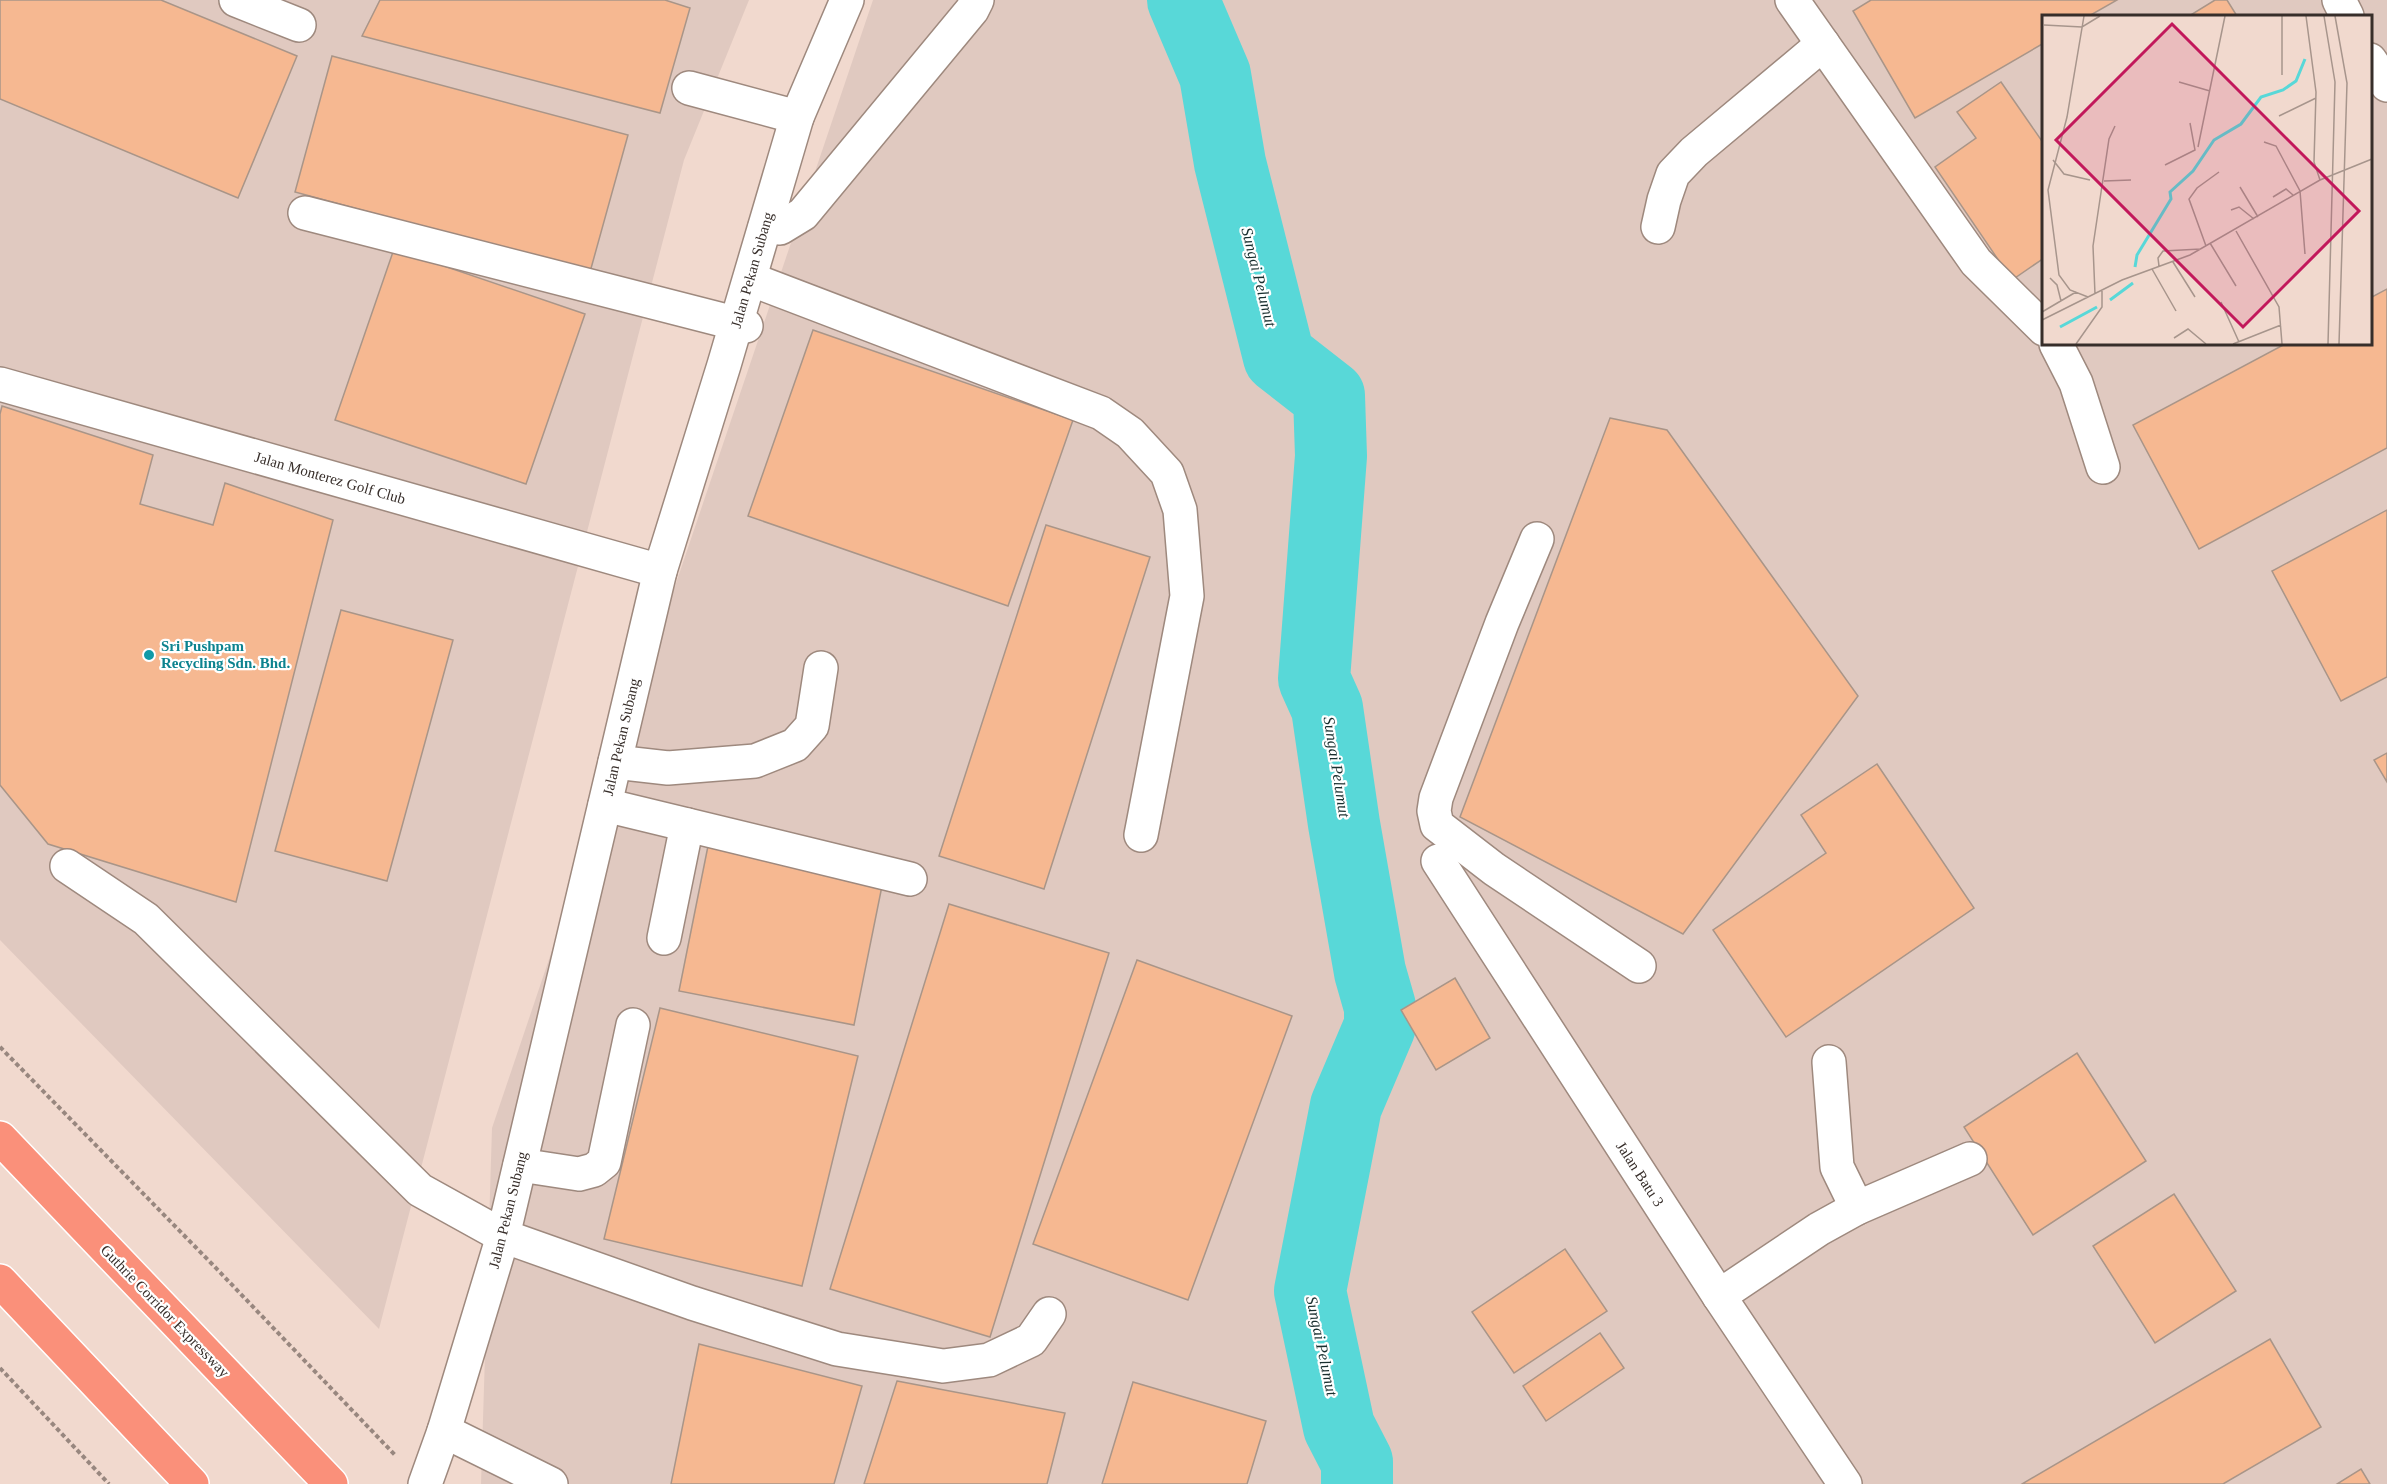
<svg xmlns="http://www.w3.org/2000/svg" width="2387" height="1484" font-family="Georgia,serif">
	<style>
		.industrial { fill: #e0c9c0; fill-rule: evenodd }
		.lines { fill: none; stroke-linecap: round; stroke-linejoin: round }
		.river { stroke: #58d8d8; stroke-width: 72 }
		.building { fill: #f6b891; stroke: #a99588; stroke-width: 1.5 }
		.minor-casing { stroke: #9e897e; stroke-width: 36 }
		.highway-casing { stroke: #fff; stroke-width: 36 }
		.path { stroke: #98877f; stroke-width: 4; stroke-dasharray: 4.5 3; stroke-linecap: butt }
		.minor { stroke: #fff; stroke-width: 33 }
		.highway { stroke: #fa907a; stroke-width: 33 }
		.culture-dot { fill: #0f9aa8; stroke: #fff; stroke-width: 2 }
		.labels { text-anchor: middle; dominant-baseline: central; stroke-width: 4.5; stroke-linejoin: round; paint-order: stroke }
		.street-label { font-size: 15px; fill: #372e2a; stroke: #fff }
		.culture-label { font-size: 15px; font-weight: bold; fill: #0d838f; stroke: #fff; text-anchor: start }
		.water-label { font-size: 16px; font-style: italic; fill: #192f2f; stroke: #fff }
		.inset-river { fill: none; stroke: #58d8d8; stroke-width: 3 }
		.inset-road { fill: none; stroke: #a7958c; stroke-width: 1.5 }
		.view { fill: #c2185b; fill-opacity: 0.15; stroke: #c2185b; stroke-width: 3 }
		.inset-edge { fill: none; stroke: #372e2a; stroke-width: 3 }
	</style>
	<rect width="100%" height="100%" fill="#f1d9ce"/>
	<!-- industrial -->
	<g class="industrial">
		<path d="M 0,0 L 749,0 L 684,160 L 379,1329 L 0,940 Z"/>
		<path d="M 873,0 L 2387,0 L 2387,1484 L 481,1484 L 492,1128 ZM 2044,16 L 2370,16 L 2370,344 L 2044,344 Z"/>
	</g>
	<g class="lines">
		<!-- river -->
		<path class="river" d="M 1183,0 L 1215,75 L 1230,163 L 1279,357 L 1329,396 L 1331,456 L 1314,679 L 1327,708 L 1344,824 L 1370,972 L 1380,1007 L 1380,1026 L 1346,1106 L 1310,1291 L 1339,1427 L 1357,1462 L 1357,1484"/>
	</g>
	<!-- building -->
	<g class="building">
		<path d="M 0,0 L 161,0 L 297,56 L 238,198 L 0,99 Z"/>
		<path d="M 380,0 L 665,0 L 690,8 L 660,113 L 362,36 Z"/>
		<path d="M 1871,0 L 2117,0 L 2089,16 L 2044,16 L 2044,43 L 1915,118 L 1853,11 Z"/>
		<path d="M 2215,0 L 2227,0 L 2237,16 L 2189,16 Z"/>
		<path d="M 332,56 L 628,135 L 590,272 L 295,192 Z"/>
		<path d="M 2001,82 L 2044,144 L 2044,258 L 2012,280 L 1935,167 L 1976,138 L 1957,112 Z"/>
		<path d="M 394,249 L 585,314 L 526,484 L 335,420 Z"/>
		<path d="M 2387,289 L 2387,448 L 2199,549 L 2133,425 L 2285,344 L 2370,344 L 2370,298 Z"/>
		<path d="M 813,330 L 1073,420 L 1008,606 L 748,516 Z"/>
		<path d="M 2,406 L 153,455 L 140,504 L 213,525 L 225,483 L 333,520 L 236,902 L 48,844 L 0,785 L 0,414 Z"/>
		<path d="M 1610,418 L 1667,430 L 1858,696 L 1683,934 L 1460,817 Z"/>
		<path d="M 2387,510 L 2387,677 L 2341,701 L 2272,571 Z"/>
		<path d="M 1046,525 L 1150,557 L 1044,889 L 939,856 Z"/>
		<path d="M 341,610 L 453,640 L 387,881 L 275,851 Z"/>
		<path d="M 2387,753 L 2387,782 L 2374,760 Z"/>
		<path d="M 1877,764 L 1974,908 L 1786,1037 L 1713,930 L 1826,853 L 1801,815 Z"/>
		<path d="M 708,846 L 883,881 L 854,1025 L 679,991 Z"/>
		<path d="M 949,904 L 1109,953 L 990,1337 L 830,1289 Z"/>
		<path d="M 1137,960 L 1292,1016 L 1188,1300 L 1033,1244 Z"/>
		<path d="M 1455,978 L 1490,1038 L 1436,1070 L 1401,1010 Z"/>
		<path d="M 660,1008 L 858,1056 L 802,1286 L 604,1239 Z"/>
		<path d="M 2077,1053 L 2146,1161 L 2033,1235 L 1964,1127 Z"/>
		<path d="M 2174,1194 L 2236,1291 L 2155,1343 L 2093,1246 Z"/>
		<path d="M 1565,1249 L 1607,1311 L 1514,1373 L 1472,1312 Z"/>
		<path d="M 1600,1333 L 1624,1368 L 1546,1421 L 1523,1386 Z"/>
		<path d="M 2270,1339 L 2321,1427 L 2223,1484 L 2022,1484 Z"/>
		<path d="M 699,1344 L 862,1386 L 834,1484 L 671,1484 Z"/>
		<path d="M 897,1381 L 1065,1413 L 1047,1484 L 864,1484 Z"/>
		<path d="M 1133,1382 L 1266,1421 L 1247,1484 L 1102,1484 Z"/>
		<path d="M 2361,1469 L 2370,1484 L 2337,1484 Z"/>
	</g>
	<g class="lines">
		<defs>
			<g id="minor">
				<path d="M 236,0 L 299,25"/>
				<path d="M 1792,0 L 1976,262 L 2044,329"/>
				<path d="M 2339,0 L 2347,16"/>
				<path d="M 2370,60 L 2387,85"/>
				<path d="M 689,88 L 797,117"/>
				<path d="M 305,213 L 746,326"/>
				<path d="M 765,227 L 780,228 L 803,214 L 972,10 L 977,0"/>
				<path d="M 1658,227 L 1664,200 L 1673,174 L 1694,152 L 1823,44"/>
				<path d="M 750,279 L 1101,413 L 1130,433 L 1167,473 L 1180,510 L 1187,596 L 1141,835"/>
				<path d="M 2056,344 L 2076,383 L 2103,467"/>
				<path d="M 0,384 L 660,571"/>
				<path d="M 1537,539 L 1502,623 L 1436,798 L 1434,811 L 1437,825 L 1494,869 L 1639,966"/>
				<path d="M 615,762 L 668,768 L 755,761 L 795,745 L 812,726 L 821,668"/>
				<path d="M 605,805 L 910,879"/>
				<path d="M 1438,861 L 1719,1296 L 1845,1484"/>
				<path d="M 67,866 L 146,919 L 420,1190 L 503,1236 L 692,1303 L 837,1349 L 943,1366 L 989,1360 L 1031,1340 L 1049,1314"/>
				<path d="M 664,938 L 687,825"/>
				<path d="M 1829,1062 L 1837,1167 L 1857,1208"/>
				<path d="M 520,1165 L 579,1174 L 594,1170 L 604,1162 L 633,1025"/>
				<path d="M 1719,1296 L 1819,1229 L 1857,1208 L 1970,1159"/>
				<path d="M 444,1431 L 551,1484"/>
				<path d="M 425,1484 L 444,1431 L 503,1236 L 660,571 L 724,365 L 797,117 L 847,0"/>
			</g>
			<g id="highway">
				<path d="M 0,1138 L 331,1484"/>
				<path d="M 0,1281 L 192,1484"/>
			</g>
		</defs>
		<!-- minor casing -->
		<use href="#minor" class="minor-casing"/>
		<!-- highway casing -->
		<use href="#highway" class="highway-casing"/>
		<!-- path -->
		<g class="path">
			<path d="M 0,1047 L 212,1264 L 395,1455"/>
			<path d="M 0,1368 L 109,1484"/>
		</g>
		<!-- minor -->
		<use href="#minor" class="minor"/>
		<!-- highway -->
		<use href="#highway" class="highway"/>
	</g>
	<!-- markers -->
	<circle class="culture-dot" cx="149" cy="655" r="6"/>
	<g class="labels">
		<!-- street labels -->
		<g class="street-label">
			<text transform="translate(752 270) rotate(-74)">Jalan Pekan Subang</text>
			<text transform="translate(330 478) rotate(16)">Jalan Monterez Golf Club</text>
			<text transform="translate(621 737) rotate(-77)">Jalan Pekan Subang</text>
			<text transform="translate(1640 1174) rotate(57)">Jalan Batu 3</text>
			<text transform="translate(508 1210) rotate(-76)">Jalan Pekan Subang</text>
			<text transform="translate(165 1311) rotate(46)">Guthrie Corridor Expressway</text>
		</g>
		<!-- culture labels -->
		<g class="culture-label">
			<text x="161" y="646">Sri Pushpam<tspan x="161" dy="17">Recycling Sdn. Bhd.</tspan></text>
		</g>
		<!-- water labels -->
		<g class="water-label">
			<text transform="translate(1259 277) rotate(76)">Sungai Pelumut</text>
			<text transform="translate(1337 767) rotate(81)">Sungai Pelumut</text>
			<text transform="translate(1322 1346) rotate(78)">Sungai Pelumut</text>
		</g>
	</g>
	<!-- overview -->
	<g transform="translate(2042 15)">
		<rect width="330" height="330" fill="#f1d9ce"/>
		<path class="inset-river" d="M 93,252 L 95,240 L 129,184 L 128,177 L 151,156 L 172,125 L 199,109 L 219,82 L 241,75 L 254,66 L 263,44M 68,285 L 91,268M 18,312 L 55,292"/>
		<path class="inset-road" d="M 42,1 L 25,102 L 6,175 L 17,260 L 28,275 L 46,282M 264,1 L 274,77 L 272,147 L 278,165M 282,1 L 293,67 L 286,329M 293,1 L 305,68 L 297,329M 2,10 L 40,12 L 58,1M 240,60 L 240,1M 137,67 L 168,76M 237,101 L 274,83M 222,127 L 234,131 L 258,176 L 263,239M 156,132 L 183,1M 11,145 L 22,159 L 48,165M 123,150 L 153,135 L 148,108M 62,166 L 89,165M 198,172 L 216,202M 231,182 L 244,174 L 251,180M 189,195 L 197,192 L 212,204M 194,216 L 237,292 L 240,329M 168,228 L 194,271M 164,231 L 147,184 L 155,173 L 177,157M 131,247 L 153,282M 117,251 L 116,243 L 121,236 L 159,234M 110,254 L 134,296M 8,263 L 15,270 L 19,286M 53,279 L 51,231 L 67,124 L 73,111M 179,287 L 197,327M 0,297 L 34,277M 0,305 L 80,265 L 148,240 L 278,165 L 330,144M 132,323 L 146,314 L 164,329M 34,329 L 60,292 L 60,275M 191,329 L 239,310"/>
		<path class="view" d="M 130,9 L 317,196 L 201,312 L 14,125 Z"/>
		<rect width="330" height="330" class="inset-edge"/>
	</g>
</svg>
